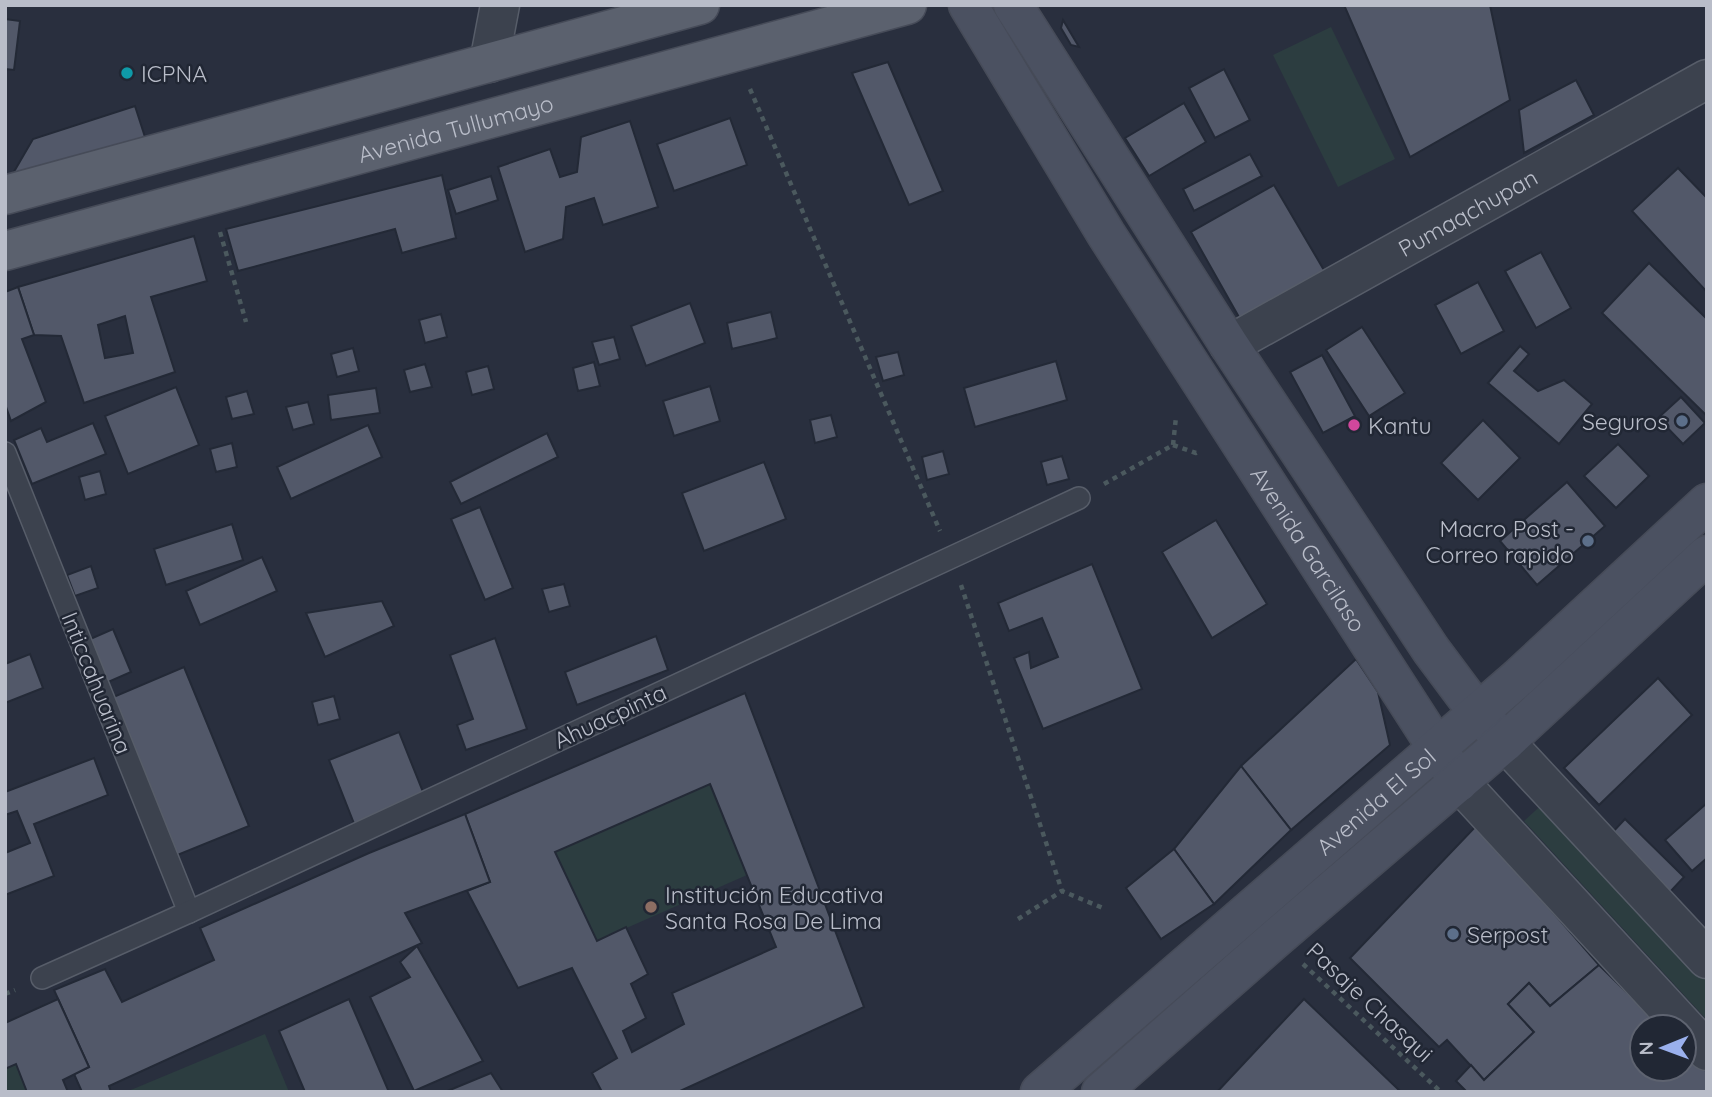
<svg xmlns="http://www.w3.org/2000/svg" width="1712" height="1097" font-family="Quicksand,sans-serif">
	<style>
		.green { fill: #2c3d40 }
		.building { fill: #525869; stroke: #232936; stroke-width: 2; fill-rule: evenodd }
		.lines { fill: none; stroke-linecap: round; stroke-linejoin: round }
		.lane-casing { stroke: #575d69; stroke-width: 24 }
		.street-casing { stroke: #575d69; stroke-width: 41 }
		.secondary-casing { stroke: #464b58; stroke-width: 41 }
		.primary-casing { stroke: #464b58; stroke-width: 41 }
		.path { stroke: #4b595e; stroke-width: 4.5; stroke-dasharray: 5 5; stroke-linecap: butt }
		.lane { stroke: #3c424e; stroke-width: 21 }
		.street { stroke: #3c424e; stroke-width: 38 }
		.secondary { stroke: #4b5161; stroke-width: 38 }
		.primary { stroke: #5b616e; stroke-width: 38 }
		.culture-dot { fill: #0f9aa8; stroke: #212734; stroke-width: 2.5 }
		.service-dot { fill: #5c6f8a; stroke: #212734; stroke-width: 2.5 }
		.hotel-dot { fill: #d1479c; stroke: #212734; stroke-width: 2.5 }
		.education-dot { fill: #8d6e63; stroke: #212734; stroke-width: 2.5 }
		.labels { text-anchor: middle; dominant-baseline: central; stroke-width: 5; stroke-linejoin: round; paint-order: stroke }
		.poi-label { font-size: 23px; fill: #b9bdc9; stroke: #212734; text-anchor: start }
		.street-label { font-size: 23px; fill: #b9bdc9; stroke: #212734 }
	</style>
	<rect width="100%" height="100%" fill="#292f3e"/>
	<!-- green -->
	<g class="green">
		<path d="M 1331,27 L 1395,159 L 1338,187 L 1273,55 Z"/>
		<path d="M 710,784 L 747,875 L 597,941 L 555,852 Z"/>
		<path d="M 1547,800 L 1707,973 L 1707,1020 L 1524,821 Z"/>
		<path d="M 265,1034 L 289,1092 L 126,1092 Z"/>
		<path d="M 16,1064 L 27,1092 L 5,1092 L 5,1069 Z"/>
	</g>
	<!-- building -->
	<g class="building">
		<path d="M 1344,5 L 1490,5 L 1510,100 L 1410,157 Z"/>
		<path d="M 5,19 L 20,21 L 14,70 L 5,69 Z"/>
		<path d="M 1063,20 L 1079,47 L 1071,45 L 1061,28 Z"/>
		<path d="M 888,62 L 943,191 L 909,205 L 852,73 Z"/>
		<path d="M 1224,69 L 1250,120 L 1215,138 L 1189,88 Z"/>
		<path d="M 1576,80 L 1594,115 L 1524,153 L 1519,110 Z"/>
		<path d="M 1184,103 L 1206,142 L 1149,176 L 1125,138 Z"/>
		<path d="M 135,106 L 145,137 L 8,182 L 33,139 Z"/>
		<path d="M 730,118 L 747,165 L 674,191 L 657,144 Z"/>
		<path d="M 630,121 L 658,207 L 603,225 L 594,198 L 566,207 L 563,239 L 525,252 L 498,167 L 550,149 L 560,177 L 577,172 L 581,137 Z"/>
		<path d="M 1250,154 L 1262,176 L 1194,211 L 1183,189 Z"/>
		<path d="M 1678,168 L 1707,198 L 1707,292 L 1632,211 Z"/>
		<path d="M 442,175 L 456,238 L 402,253 L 395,229 L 238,271 L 226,229 Z"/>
		<path d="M 491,176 L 498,200 L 456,214 L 448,190 Z"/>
		<path d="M 1274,185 L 1328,277 L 1244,326 L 1191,232 Z"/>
		<path d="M 194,236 L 207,281 L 151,297 L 175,372 L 84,403 L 61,336 L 34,335 L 18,287 ZM 125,316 L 133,353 L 105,358 L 98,325 Z"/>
		<path d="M 1541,252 L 1571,308 L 1536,328 L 1505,271 Z"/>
		<path d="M 1649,263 L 1707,319 L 1707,416 L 1602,313 Z"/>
		<path d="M 1478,282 L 1504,331 L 1461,354 L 1435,305 Z"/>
		<path d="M 18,287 L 34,335 L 22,339 L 46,402 L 11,421 L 5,404 L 5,292 Z"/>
		<path d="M 690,303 L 705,343 L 646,366 L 631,326 Z"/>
		<path d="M 771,312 L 777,338 L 732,349 L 727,323 Z"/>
		<path d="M 441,314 L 447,337 L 425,343 L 419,320 Z"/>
		<path d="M 1362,327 L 1405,393 L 1369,416 L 1326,350 Z"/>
		<path d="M 614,337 L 620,359 L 599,365 L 592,342 Z"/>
		<path d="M 1520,346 L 1529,354 L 1514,371 L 1538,391 L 1564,380 L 1592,404 L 1559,444 L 1488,383 Z"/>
		<path d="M 353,348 L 359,371 L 337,377 L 331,354 Z"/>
		<path d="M 898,352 L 904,375 L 883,381 L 876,357 Z"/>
		<path d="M 1322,355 L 1355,416 L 1323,433 L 1290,372 Z"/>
		<path d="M 1056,361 L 1067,400 L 975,427 L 964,388 Z"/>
		<path d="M 594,362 L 600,386 L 578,391 L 573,368 Z"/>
		<path d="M 425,364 L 432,387 L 410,392 L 404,370 Z"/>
		<path d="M 488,366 L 494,389 L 472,395 L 466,372 Z"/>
		<path d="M 710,386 L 720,421 L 674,436 L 663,401 Z"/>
		<path d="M 176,387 L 199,445 L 128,474 L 105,416 Z"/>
		<path d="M 376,388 L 380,413 L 331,420 L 328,395 Z"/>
		<path d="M 247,391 L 254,414 L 232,419 L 226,397 Z"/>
		<path d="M 1681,397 L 1705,423 L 1683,444 L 1658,418 Z"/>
		<path d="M 308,402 L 314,424 L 293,430 L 286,407 Z"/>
		<path d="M 831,415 L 837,437 L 815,443 L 810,420 Z"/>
		<path d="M 1483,420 L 1520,458 L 1478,500 L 1441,463 Z"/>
		<path d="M 93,423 L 106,454 L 32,484 L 14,440 L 41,428 L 47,442 Z"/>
		<path d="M 368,425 L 382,457 L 291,499 L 277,467 Z"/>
		<path d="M 547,433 L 558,457 L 461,504 L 450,482 Z"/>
		<path d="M 232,443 L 237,467 L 216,472 L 210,449 Z"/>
		<path d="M 1618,444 L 1649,476 L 1616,508 L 1584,476 Z"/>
		<path d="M 943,451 L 949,474 L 927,480 L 922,457 Z"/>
		<path d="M 1062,456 L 1069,479 L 1047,485 L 1041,462 Z"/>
		<path d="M 764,462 L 786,519 L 704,551 L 682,493 Z"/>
		<path d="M 100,471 L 106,494 L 85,500 L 79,477 Z"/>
		<path d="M 1567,482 L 1605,526 L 1537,585 L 1500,541 Z"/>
		<path d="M 480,507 L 513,588 L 485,600 L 451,519 Z"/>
		<path d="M 1216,520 L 1267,604 L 1212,638 L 1162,552 Z"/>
		<path d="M 232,524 L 243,560 L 166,585 L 154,549 Z"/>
		<path d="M 262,557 L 277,591 L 200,625 L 186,591 Z"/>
		<path d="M 1092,564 L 1142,689 L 1043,729 L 1014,658 L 1029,652 L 1031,668 L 1058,657 L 1042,618 L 1009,631 L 998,603 Z"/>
		<path d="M 91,566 L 98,588 L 75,596 L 67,575 Z"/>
		<path d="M 564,584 L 570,606 L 549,612 L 542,589 Z"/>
		<path d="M 382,601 L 394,626 L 325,657 L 306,613 Z"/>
		<path d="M 113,629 L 131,672 L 106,683 L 88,640 Z"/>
		<path d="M 656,636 L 668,670 L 577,705 L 565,672 Z"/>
		<path d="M 495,638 L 527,729 L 466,750 L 457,725 L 473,719 L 450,655 Z"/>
		<path d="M 30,654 L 43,688 L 5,703 L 5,664 Z"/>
		<path d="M 1356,659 L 1378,692 L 1390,745 L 1291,830 L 1241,766 Z"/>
		<path d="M 184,667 L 249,826 L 175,856 L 111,698 Z"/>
		<path d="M 1658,678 L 1692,715 L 1599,805 L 1564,768 Z"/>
		<path d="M 745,693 L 864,1007 L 678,1092 L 602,1092 L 592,1073 L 617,1058 L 572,968 L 518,988 L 467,891 L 490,882 L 465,814 ZM 710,784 L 776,947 L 672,993 L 684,1024 L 632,1052 L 623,1031 L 646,1018 L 631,984 L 648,974 L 626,927 L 597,941 L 555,852 Z"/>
		<path d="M 334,696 L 340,719 L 318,725 L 312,702 Z"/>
		<path d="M 399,732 L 425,797 L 355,826 L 329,760 Z"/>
		<path d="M 94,758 L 108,795 L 34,824 L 54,876 L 5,895 L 5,853 L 30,843 L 17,811 L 5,815 L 5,792 Z"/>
		<path d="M 1241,766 L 1291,830 L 1214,904 L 1174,849 Z"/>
		<path d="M 1707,803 L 1707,858 L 1692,871 L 1665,840 Z"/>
		<path d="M 465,814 L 490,882 L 405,913 L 422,943 L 109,1086 L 111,1092 L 82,1092 L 74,1074 L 89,1067 L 54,990 L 105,969 L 122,1002 L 214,960 L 200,928 L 369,853 Z"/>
		<path d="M 1625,819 L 1684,877 L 1669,893 L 1610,835 Z"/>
		<path d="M 1477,825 L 1599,965 L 1550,1006 L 1529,983 L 1508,1004 L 1534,1032 L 1484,1080 L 1447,1040 L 1439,1047 L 1350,958 Z"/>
		<path d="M 1174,849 L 1214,904 L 1161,939 L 1126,888 Z"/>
		<path d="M 417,946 L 483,1061 L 414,1091 L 370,997 L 410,977 L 400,962 Z"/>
		<path d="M 1599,965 L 1662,1027 L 1642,1027 L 1642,1069 L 1684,1069 L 1684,1049 L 1707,1072 L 1707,1092 L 1467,1092 L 1456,1081 L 1471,1065 L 1484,1080 L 1534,1032 L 1508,1004 L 1529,983 L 1550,1006 Z"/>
		<path d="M 58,999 L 89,1067 L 63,1080 L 68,1092 L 27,1092 L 16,1064 L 5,1069 L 5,1023 Z"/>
		<path d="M 349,999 L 389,1092 L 305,1092 L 279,1031 Z"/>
		<path d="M 1304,999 L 1401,1092 L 1217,1092 Z"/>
		<path d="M 491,1073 L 503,1092 L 445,1092 Z"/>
	</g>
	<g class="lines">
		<defs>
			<g id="lane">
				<path d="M 5,453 L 189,912"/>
				<path d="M 42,978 L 189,912 L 1079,498"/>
			</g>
			<g id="street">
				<path d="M 489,63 L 500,5"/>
				<path id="s1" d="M 1229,345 L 1707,79"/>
				<path d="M 1505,742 L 1707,959"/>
				<path d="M 1459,782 L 1707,1051"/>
			</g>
			<g id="secondary">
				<path id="s2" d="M 968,5 L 1106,234 L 1459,782"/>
				<path d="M 1013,5 L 1229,345 L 1431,650 L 1478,713 L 1505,742"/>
				<path id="s3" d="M 1040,1092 L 1518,678 L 1707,503"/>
				<path d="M 1101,1092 L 1275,939 L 1505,742 L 1707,555"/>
			</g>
			<g id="primary">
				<path d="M 5,195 L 700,5"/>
				<path id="s4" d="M 5,251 L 907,5"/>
			</g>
		</defs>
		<!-- lane casing -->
		<use href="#lane" class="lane-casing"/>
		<!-- street casing -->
		<use href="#street" class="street-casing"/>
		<!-- secondary casing -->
		<use href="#secondary" class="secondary-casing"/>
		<!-- primary casing -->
		<use href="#primary" class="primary-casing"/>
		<!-- path -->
		<g class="path">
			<path d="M 750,89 L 940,531"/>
			<path d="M 220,232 L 246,322"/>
			<path d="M 1173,445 L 1196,453 L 1200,451"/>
			<path d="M 1173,445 L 1176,417"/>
			<path d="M 1104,484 L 1173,445"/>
			<path d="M 961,585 L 1062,891 L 1103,908"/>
			<path d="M 1018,919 L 1062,891"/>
			<path d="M 1303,964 L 1441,1092"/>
			<path d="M 5,994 L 15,990"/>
		</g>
		<!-- lane -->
		<use href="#lane" class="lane"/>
		<!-- street -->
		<use href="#street" class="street"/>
		<!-- secondary -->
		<use href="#secondary" class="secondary"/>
		<!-- primary -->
		<use href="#primary" class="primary"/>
	</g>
	<!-- markers -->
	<circle class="culture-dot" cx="127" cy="73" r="7"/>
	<g class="service-dot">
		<circle cx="1682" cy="421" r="7"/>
		<circle cx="1588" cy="541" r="7"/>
		<circle cx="1453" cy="934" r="7"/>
	</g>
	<circle class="hotel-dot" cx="1354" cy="425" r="7"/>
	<circle class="education-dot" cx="651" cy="907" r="7"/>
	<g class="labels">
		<!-- poi labels -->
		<g class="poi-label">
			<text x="141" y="73">ICPNA</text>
			<text x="1668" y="421" text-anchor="end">Seguros</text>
			<text x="1368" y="425">Kantu</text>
			<text x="1574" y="528" text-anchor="end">Macro Post -<tspan x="1574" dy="26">Correo rapido</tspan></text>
			<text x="665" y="894">Institución Educativa<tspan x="665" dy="26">Santa Rosa De Lima</tspan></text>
			<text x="1467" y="934">Serpost</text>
		</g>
		<!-- street labels -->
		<g class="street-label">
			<text stroke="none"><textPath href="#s4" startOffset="467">Avenida Tullumayo</textPath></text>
			<text stroke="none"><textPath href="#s1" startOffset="273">Pumaqchupan</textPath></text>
			<text stroke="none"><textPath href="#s2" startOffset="642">Avenida Garcilaso</textPath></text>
			<text transform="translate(97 683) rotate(68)">Inticcahuarina</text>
			<text transform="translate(610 716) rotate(-25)">Ahuacpinta</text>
			<text stroke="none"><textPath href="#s3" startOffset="444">Avenida El Sol</textPath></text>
			<text transform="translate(1370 1002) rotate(43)">Pasaje Chasqui</text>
		</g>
	</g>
	<!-- border -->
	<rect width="1712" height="1097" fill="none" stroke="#b9bdc9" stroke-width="14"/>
	<!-- north arrow -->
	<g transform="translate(1663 1048) rotate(269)"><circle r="33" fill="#212734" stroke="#5e6370" stroke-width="2"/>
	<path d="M0-5L12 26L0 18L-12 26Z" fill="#9ab0ed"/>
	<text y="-10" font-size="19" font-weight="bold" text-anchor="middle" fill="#b9bdc9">N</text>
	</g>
</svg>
